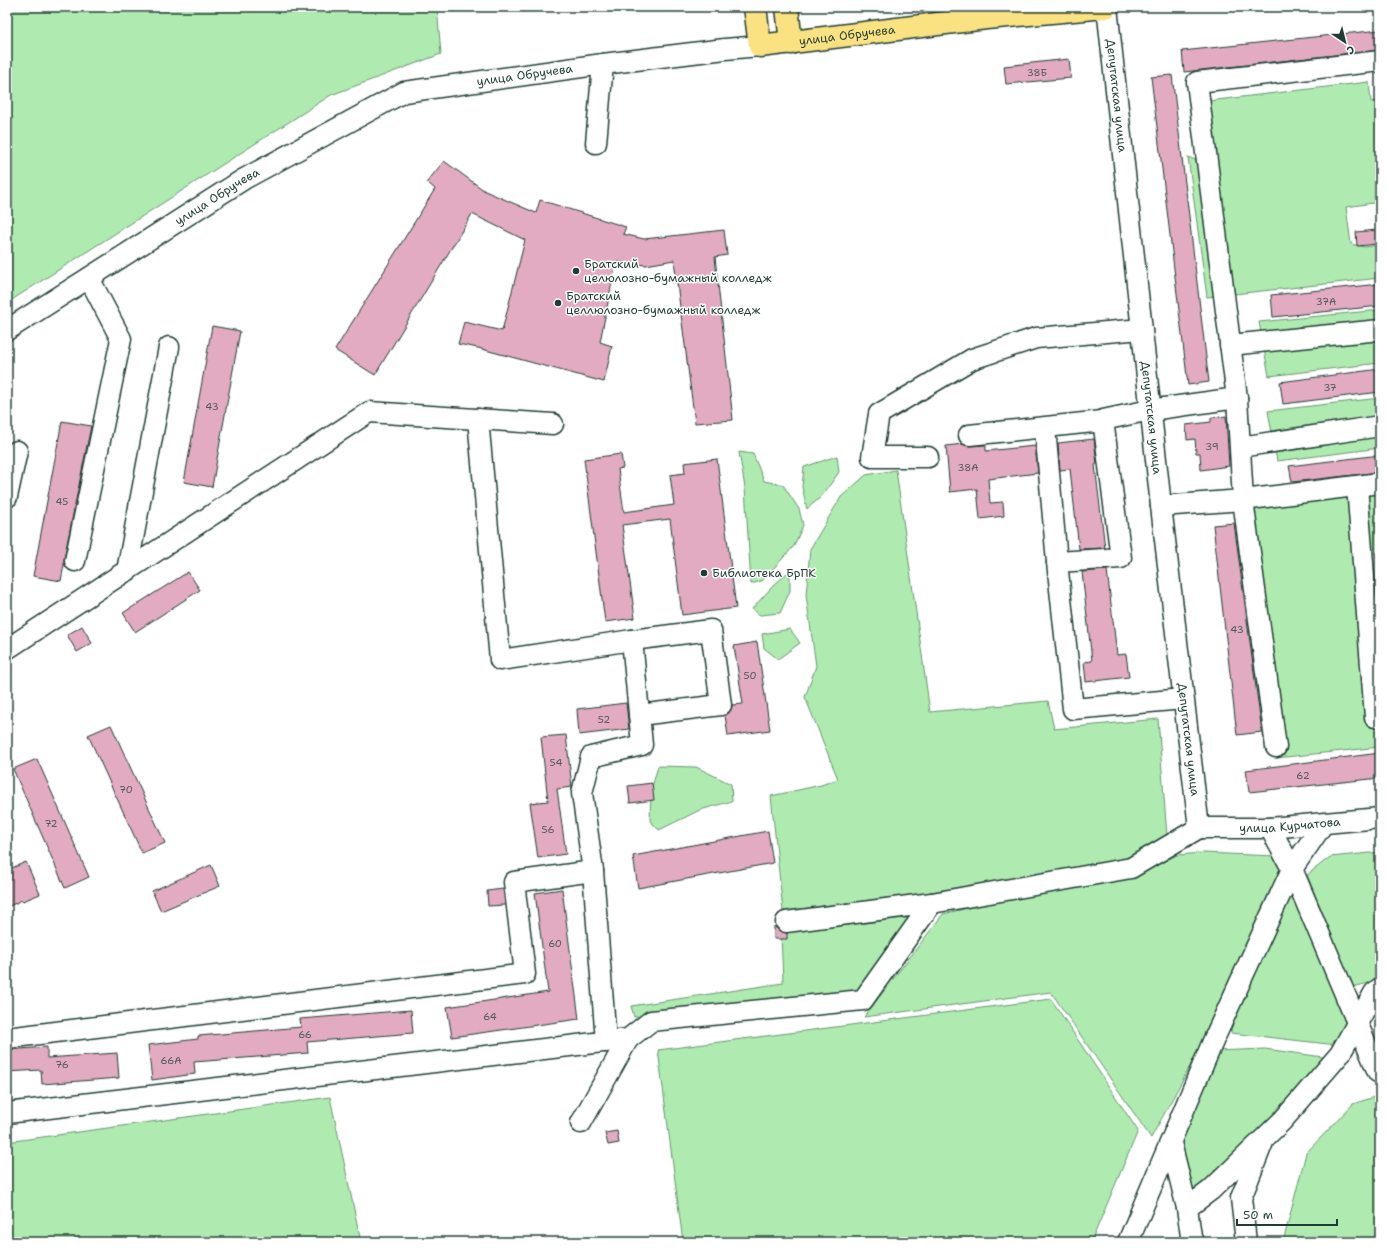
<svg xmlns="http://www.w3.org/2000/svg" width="1387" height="1249" font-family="'Shantell Sans',sans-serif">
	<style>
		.green { fill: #afebb0; stroke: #679472 }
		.building { fill: #e2abc1; stroke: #1f3d34 }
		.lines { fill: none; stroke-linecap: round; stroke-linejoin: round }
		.minor-casing { stroke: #1f3d34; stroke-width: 23 }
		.major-casing { stroke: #1f3d34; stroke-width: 25 }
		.minor { stroke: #fff; stroke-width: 20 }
		.major { stroke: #fae181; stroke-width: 22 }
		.poi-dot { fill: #1f3d34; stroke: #fff; stroke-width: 1.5 }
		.labels { text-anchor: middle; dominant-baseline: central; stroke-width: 3; stroke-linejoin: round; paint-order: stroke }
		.number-label { font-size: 10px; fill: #505857 }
		.street-label { font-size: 12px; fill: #1f3d34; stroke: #fff }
		.poi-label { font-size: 12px; fill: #1f3d34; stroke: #fff; text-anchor: start }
	</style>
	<rect width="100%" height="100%" fill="#fff"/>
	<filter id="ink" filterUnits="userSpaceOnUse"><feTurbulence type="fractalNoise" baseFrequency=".025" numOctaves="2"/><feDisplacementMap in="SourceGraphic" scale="8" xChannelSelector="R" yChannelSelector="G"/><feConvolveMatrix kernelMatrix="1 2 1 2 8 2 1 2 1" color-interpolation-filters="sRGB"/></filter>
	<g filter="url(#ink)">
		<!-- green -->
		<g class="green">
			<path d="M 7,7 L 437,7 L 441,54 L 331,95 L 7,303 Z"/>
			<path d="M 1369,82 L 1371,102 L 1380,101 L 1380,202 L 1346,207 L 1351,244 L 1364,247 L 1380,245 L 1380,278 L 1207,297 L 1188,157 L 1205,164 L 1208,101 Z"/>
			<path d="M 1380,310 L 1380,363 L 1269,376 L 1259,322 Z"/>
			<path d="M 1380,398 L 1380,448 L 1277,461 L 1268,411 Z"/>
			<path d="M 739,452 L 753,454 L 764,481 L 783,485 L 799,509 L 803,525 L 794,546 L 762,581 L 751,584 L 745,488 Z"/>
			<path d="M 837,456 L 839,472 L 822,496 L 807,509 L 802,487 L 804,467 Z"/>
			<path d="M 896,470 L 930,712 L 1048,701 L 1054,729 L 1158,719 L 1167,836 L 1130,859 L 926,893 L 783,911 L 771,796 L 821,785 L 838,779 L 805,697 L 816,666 L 806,595 L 810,549 L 841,497 L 866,475 Z"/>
			<path d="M 1380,484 L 1380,552 L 1363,555 L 1370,625 L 1380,625 L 1380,747 L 1276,758 L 1268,752 L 1243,500 Z"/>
			<path d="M 790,570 L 790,591 L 780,613 L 760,615 L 752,609 L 772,587 Z"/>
			<path d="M 790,629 L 800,643 L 778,659 L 764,648 L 762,634 Z"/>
			<path d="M 658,766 L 696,767 L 731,784 L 732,801 L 700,810 L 659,830 L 650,821 L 651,791 Z"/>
			<path d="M 1380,852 L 1380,980 L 1353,987 L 1307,875 L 1330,857 Z"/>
			<path d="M 1203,853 L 1275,856 L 1281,871 L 1235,976 L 1187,1072 L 1151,1138 L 1051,992 L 864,1017 L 943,914 L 1002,900 L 1135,875 L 1177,855 Z"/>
			<path d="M 1290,888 L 1348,1022 L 1337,1045 L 1231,1033 L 1231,1014 Z"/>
			<path d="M 913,917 L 866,988 L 789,1000 L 634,1017 L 631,1006 L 783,983 L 781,933 Z"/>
			<path d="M 1051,999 L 1138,1131 L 1091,1242 L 683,1242 L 658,1050 Z"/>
			<path d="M 1265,1049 L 1323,1057 L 1326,1062 L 1195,1196 L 1179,1143 L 1214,1051 Z"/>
			<path d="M 1380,1095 L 1380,1242 L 1283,1242 L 1306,1153 L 1353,1104 Z"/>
			<path d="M 330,1097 L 361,1242 L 7,1242 L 7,1142 Z"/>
		</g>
		<!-- building -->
		<g class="building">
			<path d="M 1380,30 L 1380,50 L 1184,72 L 1182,51 Z"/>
			<path d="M 1069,59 L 1071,78 L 1006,84 L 1004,66 Z"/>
			<path d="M 1172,75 L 1209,382 L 1188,385 L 1151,77 Z"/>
			<path d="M 444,161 L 485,191 L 536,213 L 540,200 L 626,227 L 623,234 L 644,239 L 724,230 L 727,255 L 715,257 L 733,420 L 695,423 L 674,260 L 646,265 L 616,262 L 600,342 L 612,346 L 604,382 L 478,348 L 458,344 L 464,322 L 502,331 L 525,240 L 472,214 L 375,375 L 335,350 L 435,189 L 427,182 Z"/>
			<path d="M 1377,230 L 1378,244 L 1357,246 L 1356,232 Z"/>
			<path d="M 1380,284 L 1380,306 L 1273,317 L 1271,295 Z"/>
			<path d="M 212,326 L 240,331 L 212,487 L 184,482 Z"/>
			<path d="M 1380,369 L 1380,392 L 1283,404 L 1280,382 Z"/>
			<path d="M 1226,416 L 1229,466 L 1201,470 L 1200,453 L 1196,453 L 1195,439 L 1187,440 L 1186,425 L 1211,422 L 1211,418 Z"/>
			<path d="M 62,421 L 91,426 L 64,559 L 64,565 L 61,581 L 33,576 Z"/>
			<path d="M 1094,439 L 1097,464 L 1095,465 L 1105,548 L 1079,549 L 1070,469 L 1060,470 L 1058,443 Z"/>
			<path d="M 963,444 L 970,446 L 986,445 L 986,451 L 1035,446 L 1038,473 L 988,479 L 990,503 L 1003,502 L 1004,516 L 980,519 L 977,489 L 950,492 L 946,446 Z"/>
			<path d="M 621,454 L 623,468 L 618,469 L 624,512 L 674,505 L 670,475 L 685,473 L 684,463 L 717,459 L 736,608 L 682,615 L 670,519 L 622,525 L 635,618 L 605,622 L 584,459 Z"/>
			<path d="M 1380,455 L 1380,472 L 1292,482 L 1289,466 Z"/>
			<path d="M 1234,523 L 1262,732 L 1237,735 L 1213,525 Z"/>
			<path d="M 1107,570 L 1117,655 L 1126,654 L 1129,677 L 1086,682 L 1084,662 L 1092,661 L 1082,572 Z"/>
			<path d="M 188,572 L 200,590 L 135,632 L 123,613 Z"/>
			<path d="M 82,626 L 92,643 L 77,652 L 67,635 Z"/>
			<path d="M 757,642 L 770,730 L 728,736 L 725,715 L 731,710 L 732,705 L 743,704 L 734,646 Z"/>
			<path d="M 626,703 L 629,729 L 579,735 L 577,709 Z"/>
			<path d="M 111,725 L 165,843 L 142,853 L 88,735 Z"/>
			<path d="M 566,735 L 572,787 L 557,789 L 566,854 L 538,858 L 530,803 L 548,801 L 541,737 Z"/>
			<path d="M 1380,753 L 1380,778 L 1249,792 L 1246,770 Z"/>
			<path d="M 37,759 L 89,877 L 65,888 L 13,769 Z"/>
			<path d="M 652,783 L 654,800 L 630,803 L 628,786 Z"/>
			<path d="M 768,831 L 773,863 L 638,888 L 633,856 Z"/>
			<path d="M 26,862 L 40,894 L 23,901 L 22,900 L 7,907 L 7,870 Z"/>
			<path d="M 211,865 L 220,886 L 161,911 L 152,891 Z"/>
			<path d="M 503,889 L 505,905 L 488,906 L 487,891 Z"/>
			<path d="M 562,889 L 579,1019 L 452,1037 L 447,1007 L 548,992 L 535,893 Z"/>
			<path d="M 774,926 L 781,932 L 787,933 L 787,939 L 774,939 Z"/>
			<path d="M 411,1010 L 413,1033 L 307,1042 L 308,1053 L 194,1062 L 195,1074 L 152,1080 L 148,1045 L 198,1039 L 198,1036 L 301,1027 L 300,1019 Z"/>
			<path d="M 47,1047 L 47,1058 L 117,1053 L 119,1078 L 42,1084 L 41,1070 L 7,1072 L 7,1050 Z"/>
			<path d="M 617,1131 L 619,1143 L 608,1145 L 605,1133 Z"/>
		</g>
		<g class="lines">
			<defs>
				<g id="minor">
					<path id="s1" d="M 1107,7 L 1161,506 L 1199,828"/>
					<path d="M 596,143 L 603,64"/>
					<path id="s2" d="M 7,330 L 244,179 L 404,92 L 603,64 L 725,49 L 760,46"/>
					<path d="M 1230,345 L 1380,330"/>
					<path d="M 478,419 L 500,660 L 632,640 L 642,745 L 591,757 L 582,793 L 593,871"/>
					<path d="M 1045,428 L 1057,562"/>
					<path d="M 969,435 L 1103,421"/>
					<path d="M 1240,447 L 1380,426"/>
					<path d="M 928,457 L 872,457 L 879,414 L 972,359 L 1036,338 L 1142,329"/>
					<path d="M 1357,486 L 1375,717"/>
					<path d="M 7,497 L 17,451"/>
					<path d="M 1161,506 L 1243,500 L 1237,398"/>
					<path d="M 75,561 L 121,339 L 89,278"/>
					<path d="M 127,571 L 169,347"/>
					<path d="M 632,640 L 711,630 L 721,705 L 639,715"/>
					<path d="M 7,649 L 369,412 L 553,424"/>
					<path d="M 1183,699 L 1073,709 L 1057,562 L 1121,558 L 1103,420 L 1150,410 L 1237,398 L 1197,82 L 1380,61"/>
					<path d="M 1276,747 L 1243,500 L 1380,483"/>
					<path id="s3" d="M 1199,828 L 1270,828 L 1380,818"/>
					<path d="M 1270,828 L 1292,869 L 1378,1072 L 1380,1072"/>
					<path d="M 786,922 L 932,903 L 1131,868 L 1199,828"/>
					<path d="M 7,1038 L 525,974 L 514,882 L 593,871 L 606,1042"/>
					<path d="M 7,1113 L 628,1039 L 651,1021 L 863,1000 L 932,903"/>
					<path d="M 581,1123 L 628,1039"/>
					<path d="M 1171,1143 L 1187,1208"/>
					<path d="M 1128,1242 L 1214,1039 L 1292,869 L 1323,824"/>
					<path d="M 1193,1242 L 1191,1236 L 1187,1208 L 1211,1190 L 1283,1120 L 1340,1054 L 1374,993 L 1380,988"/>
					<path d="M 1246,1242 L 1241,1198 L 1263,1142"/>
				</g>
				<g id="major">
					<path id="s4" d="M 755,7 L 760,46 L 986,18 L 1106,7"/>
					<path d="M 787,7 L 791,43"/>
				</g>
			</defs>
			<!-- minor casing -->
			<use href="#minor" class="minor-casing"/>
			<!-- major casing -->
			<use href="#major" class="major-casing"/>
			<!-- minor -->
			<use href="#minor" class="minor"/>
			<!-- major -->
			<use href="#major" class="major"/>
		</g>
	</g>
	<!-- markers -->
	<g class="poi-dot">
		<circle cx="576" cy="271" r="4"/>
		<circle cx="558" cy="303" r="4"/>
		<circle cx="704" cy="573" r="4"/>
	</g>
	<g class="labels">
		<!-- number labels -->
		<g class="number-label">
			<text x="1037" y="72">38Б</text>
			<text x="1326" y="301">37А</text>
			<text x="1330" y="387">37</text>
			<text x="212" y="406">43</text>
			<text x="1212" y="446">39</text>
			<text x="968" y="467">38А</text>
			<text x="62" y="501">45</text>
			<text x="1237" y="629">43</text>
			<text x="750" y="675">50</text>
			<text x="604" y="719">52</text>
			<text x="556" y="762">54</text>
			<text x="1303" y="775">62</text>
			<text x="126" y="789">70</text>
			<text x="51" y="823">72</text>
			<text x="548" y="829">56</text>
			<text x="555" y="943">60</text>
			<text x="490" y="1016">64</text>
			<text x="305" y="1034">66</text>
			<text x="171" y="1060">66А</text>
			<text x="62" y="1064">76</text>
		</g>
		<!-- street labels -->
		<g class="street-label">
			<text stroke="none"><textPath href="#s4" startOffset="127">улица Обручева</textPath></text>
			<text stroke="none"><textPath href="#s2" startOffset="585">улица Обручева</textPath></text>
			<text stroke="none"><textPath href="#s1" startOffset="89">Депутатская улица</textPath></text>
			<text stroke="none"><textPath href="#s2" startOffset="249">улица Обручева</textPath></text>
			<text stroke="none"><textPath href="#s1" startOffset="413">Депутатская улица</textPath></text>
			<text stroke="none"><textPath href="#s1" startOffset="737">Депутатская улица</textPath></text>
			<text stroke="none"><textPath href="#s3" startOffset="91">улица Курчатова</textPath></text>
		</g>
		<!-- poi labels -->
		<g class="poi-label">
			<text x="584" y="264">Братский<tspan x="584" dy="14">целюлозно-бумажный колледж</tspan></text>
			<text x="566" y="296">Братский<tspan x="566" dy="14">целлюлозно-бумажный колледж</tspan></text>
			<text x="712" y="573">Библиотека БрПК</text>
		</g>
	</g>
	<!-- margin -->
	<rect width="1387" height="1249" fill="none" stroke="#fff" stroke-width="24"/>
	<rect x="12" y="12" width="1363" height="1225" fill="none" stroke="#1f3d34" stroke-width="1.5" filter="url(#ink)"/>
	<!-- north arrow -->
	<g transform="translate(1345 42) rotate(145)" stroke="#ffffff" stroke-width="3" paint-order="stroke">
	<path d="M0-3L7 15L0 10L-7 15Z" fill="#1f3d34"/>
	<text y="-6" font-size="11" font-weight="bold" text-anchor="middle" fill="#1f3d34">С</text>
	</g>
	<!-- scale -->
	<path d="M1237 1219v6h100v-6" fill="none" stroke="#1f3d34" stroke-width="2"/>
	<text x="1243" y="1219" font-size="12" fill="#1f3d34" stroke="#ffffff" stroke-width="3" paint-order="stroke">50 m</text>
</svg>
